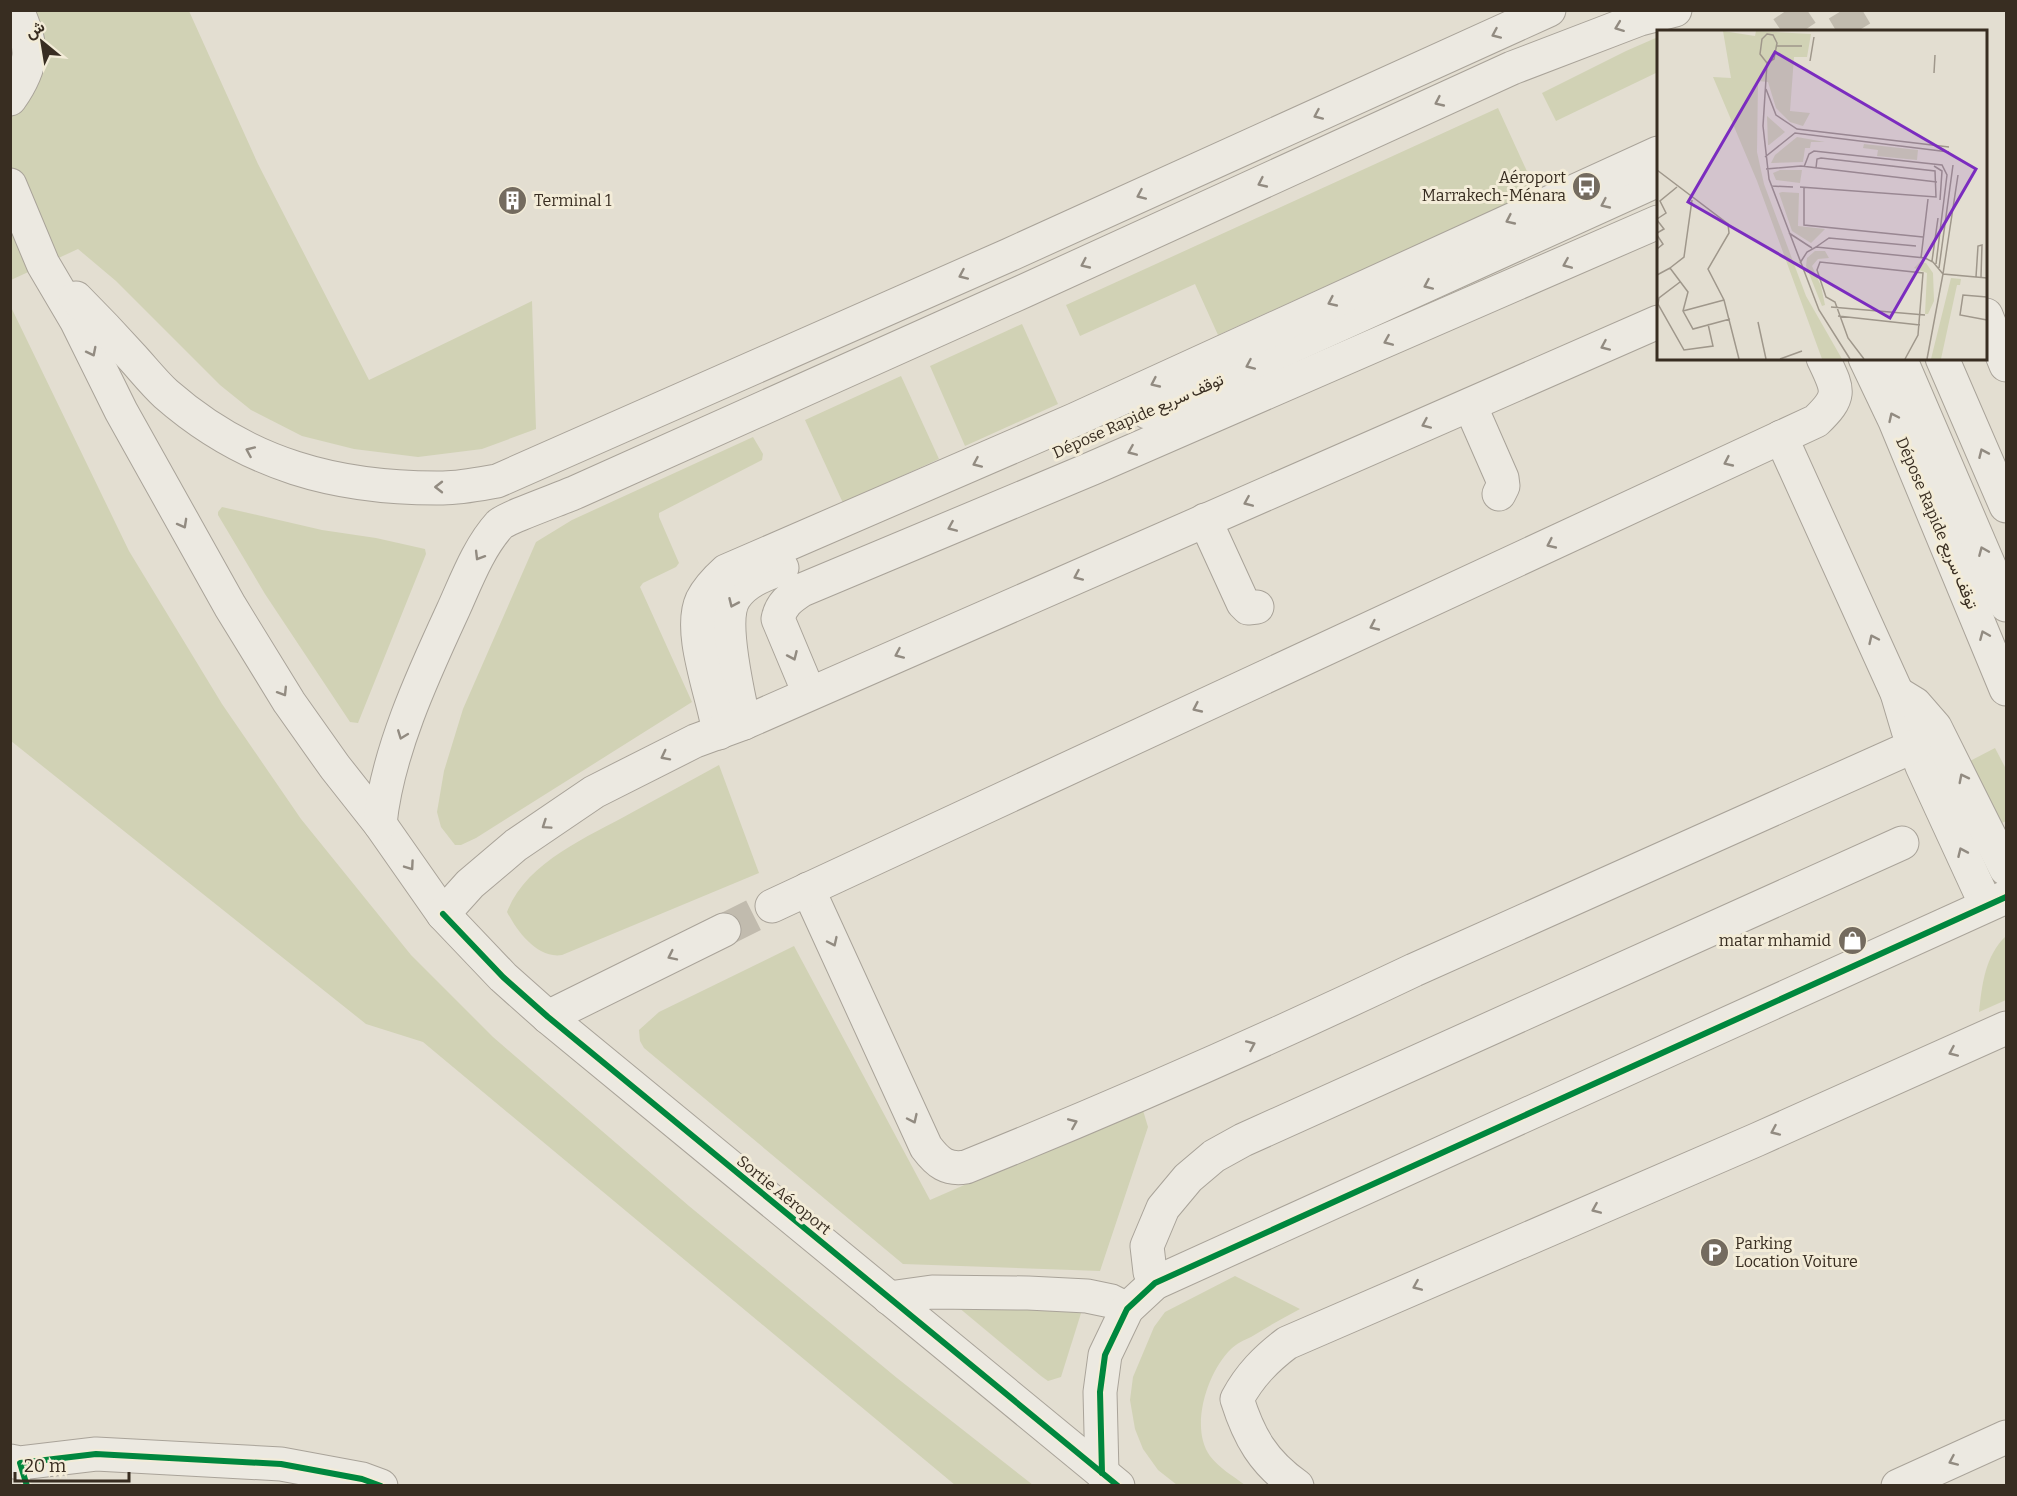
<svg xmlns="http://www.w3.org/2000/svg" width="2017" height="1496" font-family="Bitter,Vazirmatn,serif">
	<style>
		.green { fill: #d1d2b5 }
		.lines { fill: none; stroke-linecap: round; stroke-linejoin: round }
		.minor-tunnel { stroke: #c1bbae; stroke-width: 33; stroke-dasharray: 33 16; stroke-linecap: butt }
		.minor-casing { stroke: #a9a399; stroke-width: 35 }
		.minor { stroke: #ece9e1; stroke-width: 33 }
		.cycleway-casing { stroke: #f3ecd8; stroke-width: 10 }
		.cycleway { stroke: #00873e; stroke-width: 6 }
		.oneway { stroke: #928b81 }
		.labels { text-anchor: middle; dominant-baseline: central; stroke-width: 6; stroke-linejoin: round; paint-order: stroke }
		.poi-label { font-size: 16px; fill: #382d21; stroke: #f3ecd8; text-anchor: end }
		.street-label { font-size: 16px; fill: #382d21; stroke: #f3ecd8 }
		.inset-road { fill: none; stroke: #9f978b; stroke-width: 1.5 }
		.view { fill: #7b2cbf; fill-opacity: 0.15; stroke: #7b2cbf; stroke-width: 3 }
		.inset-edge { fill: none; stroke: #382d21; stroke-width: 3 }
	</style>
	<rect width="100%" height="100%" fill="#e3ded1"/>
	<!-- green -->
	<g class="green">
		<path d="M 11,11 L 189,11 L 258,164 L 369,380 L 532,301 L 536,429 L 482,449 L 418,457 L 354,449 L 302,436 L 251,410 L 220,385 L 116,281 L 78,249 L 11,280 Z"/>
		<path d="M 1658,37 L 1658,72 L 1556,121 L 1542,93 L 1626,51 Z"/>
		<path d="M 1498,108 L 1536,191 L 1218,335 L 1195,284 L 1080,336 L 1066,305 Z"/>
		<path d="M 10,305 L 129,551 L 222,704 L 301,819 L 411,955 L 493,1037 L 689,1206 L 897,1378 L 1033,1485 L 955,1485 L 423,1042 L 366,1024 L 11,741 Z"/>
		<path d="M 1022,324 L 1058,404 L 965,446 L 930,366 Z"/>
		<path d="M 901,376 L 939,459 L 843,503 L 805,420 Z"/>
		<path d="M 753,437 L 763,454 L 762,460 L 659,513 L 659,517 L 679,563 L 676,567 L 643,583 L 640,587 L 692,702 L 476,838 L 461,845 L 455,845 L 441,827 L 437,812 L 444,771 L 463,709 L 536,542 L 572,520 Z"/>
		<path d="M 222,507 L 322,530 L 376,538 L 425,549 L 426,554 L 358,723 L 350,722 L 265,594 L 218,515 L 218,512 Z"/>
		<path d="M 1995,748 L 2006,769 L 2006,821 L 2002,823 L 1970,761 Z"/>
		<path d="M 719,765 L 759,873 L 562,955 C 537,959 517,931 507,912 C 526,862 588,837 631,813 C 660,797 690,781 719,765 Z"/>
		<path d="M 2006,936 L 2006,1000 L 1979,1012 C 1982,984 1985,956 2006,936 Z"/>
		<path d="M 794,946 L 930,1200 L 1142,1107 L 1148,1127 L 1100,1271 L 903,1264 L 644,1048 L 640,1041 L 639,1030 L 659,1012 Z"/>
		<path d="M 1235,1276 L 1300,1309 C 1283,1318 1267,1327 1251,1337 C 1244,1340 1236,1344 1231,1349 C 1208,1371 1189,1427 1210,1456 C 1219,1468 1233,1476 1245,1485 L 1177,1485 L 1158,1470 L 1143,1449 L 1135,1429 L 1130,1400 L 1133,1377 L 1154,1327 L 1165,1312 Z"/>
		<path d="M 958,1307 L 1082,1310 L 1061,1377 L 1048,1381 L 1041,1376 Z"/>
	</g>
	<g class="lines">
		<!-- minor-tunnel -->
		<g class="minor-tunnel">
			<path d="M 1787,10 L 1802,32"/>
			<path d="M 1843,10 L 1856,32"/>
			<path d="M 724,930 L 772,906"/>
		</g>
		<defs>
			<g id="minor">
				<path d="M 10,99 C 34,65 34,47 17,10"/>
				<path d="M 10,185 L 43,264 L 76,320 L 121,411 L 230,606 L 289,702 L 335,767 L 380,824 L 443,914 L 503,977 L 548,1017 L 1118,1486"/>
				<path d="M 76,298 C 95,317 114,337 132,357 C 143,369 154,383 166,394 C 247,465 337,489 443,488 C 461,488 480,484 497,481 L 1009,255 L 1549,10"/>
				<path d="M 1986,315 L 2006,365"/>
				<path d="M 1865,358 L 1895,421 L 2006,689"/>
				<path d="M 1900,358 L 2006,605"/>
				<path d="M 1942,358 L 2006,506"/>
				<path d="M 1470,405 L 1502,478 L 1503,486 L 1499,494"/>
				<path d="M 1147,412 L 1658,180"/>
				<path d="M 1781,437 L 1897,693 L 1908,730 L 1922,766 L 1986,905"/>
				<path d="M 1205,520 L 1243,603 L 1248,608 L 1257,607"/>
				<path d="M 809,693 L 778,619 C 781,604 790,598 802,590 L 1093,468 L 1658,222"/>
				<path d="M 1897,693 L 1915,704 L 1935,727 L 2006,869"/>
				<path d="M 744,723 C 739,695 719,620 735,597 C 746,581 764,575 782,568"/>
				<path d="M 719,733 C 714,697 687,632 702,600 C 708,588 716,580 726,571 L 1074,420 L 1658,153"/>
				<path d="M 380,824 C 387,752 424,673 454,608 C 467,579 479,547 500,524 C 504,519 565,497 576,492 L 1024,291 L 1512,68 L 1640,19 L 1675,10"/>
				<path d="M 808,889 L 926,1147 C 938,1163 947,1170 966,1167 C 1117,1106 1267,1040 1414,970 L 1914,746"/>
				<path d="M 772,906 L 1816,421 C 1843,395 1838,390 1823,358"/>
				<path d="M 443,914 L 470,884 L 516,845 L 594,792 L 695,741 L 744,723 L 1658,322"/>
				<path d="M 548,1017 L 724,930"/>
				<path d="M 1155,1283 L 1150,1272 L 1147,1246 L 1163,1208 L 1188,1178 L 1214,1156 L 1243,1140 L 1902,843"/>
				<path d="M 889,1298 L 932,1292 L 1028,1293 L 1087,1296 L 1111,1301 L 1127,1309"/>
				<path d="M 10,1461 L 20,1463 L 96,1454 L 281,1464 L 362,1479 L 381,1486"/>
				<path d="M 1102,1473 L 1100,1392 L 1105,1355 L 1127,1309 L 1155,1283 L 2006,897"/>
				<path d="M 1297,1486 C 1263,1462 1249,1437 1237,1399 C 1250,1375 1266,1359 1287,1343 L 1756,1140 L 2006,1028"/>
				<path d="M 1898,1486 L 2006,1437"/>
			</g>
		</defs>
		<!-- minor casing -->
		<use href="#minor" class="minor-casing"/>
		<!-- minor -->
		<use href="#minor" class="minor"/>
		<defs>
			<g id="cycleway">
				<path d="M 443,914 L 503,977 L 548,1017 L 1118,1486"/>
				<path d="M 1102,1473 L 1100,1392 L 1105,1355 L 1127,1309 L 1155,1283 L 2006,897"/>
				<path d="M 27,1486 L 20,1463 L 96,1454 L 281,1464 L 362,1479 L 381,1486"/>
			</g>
		</defs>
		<!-- cycleway casing -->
		<use href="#cycleway" class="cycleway-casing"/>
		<!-- cycleway -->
		<use href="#cycleway" class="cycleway"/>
	</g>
	<!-- one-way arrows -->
	<defs><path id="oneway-chevron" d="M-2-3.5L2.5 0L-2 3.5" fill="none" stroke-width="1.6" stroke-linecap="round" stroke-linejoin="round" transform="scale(1.5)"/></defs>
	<g class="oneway">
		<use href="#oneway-chevron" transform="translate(1619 27) rotate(159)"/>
		<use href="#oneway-chevron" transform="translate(1496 34) rotate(156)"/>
		<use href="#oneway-chevron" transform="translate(1439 102) rotate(155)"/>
		<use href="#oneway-chevron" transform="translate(1318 115) rotate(156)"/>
		<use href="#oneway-chevron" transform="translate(1262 183) rotate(155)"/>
		<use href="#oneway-chevron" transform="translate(1141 195) rotate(156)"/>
		<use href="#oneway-chevron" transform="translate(1605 204) rotate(155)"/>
		<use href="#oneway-chevron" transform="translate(1510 220) rotate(155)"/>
		<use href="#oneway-chevron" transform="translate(1085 264) rotate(155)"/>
		<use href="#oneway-chevron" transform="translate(1567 264) rotate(157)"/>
		<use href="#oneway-chevron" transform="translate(963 275) rotate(156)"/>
		<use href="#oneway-chevron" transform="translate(1428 285) rotate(156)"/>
		<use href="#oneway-chevron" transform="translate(1332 302) rotate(155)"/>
		<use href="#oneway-chevron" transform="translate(1388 341) rotate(157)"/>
		<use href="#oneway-chevron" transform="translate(1605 346) rotate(156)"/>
		<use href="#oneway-chevron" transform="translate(92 352) rotate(63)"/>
		<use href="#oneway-chevron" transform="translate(1250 365) rotate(156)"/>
		<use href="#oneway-chevron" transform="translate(1155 383) rotate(155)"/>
		<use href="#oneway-chevron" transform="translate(1893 417) rotate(-115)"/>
		<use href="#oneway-chevron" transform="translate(1426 424) rotate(156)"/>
		<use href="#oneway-chevron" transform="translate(250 451) rotate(-156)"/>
		<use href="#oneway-chevron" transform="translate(1132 451) rotate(157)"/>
		<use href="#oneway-chevron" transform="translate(1983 453) rotate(-114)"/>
		<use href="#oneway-chevron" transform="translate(1728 462) rotate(155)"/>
		<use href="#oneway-chevron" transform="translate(977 463) rotate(156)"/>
		<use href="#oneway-chevron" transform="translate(439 487) rotate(-180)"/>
		<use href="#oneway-chevron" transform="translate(1248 502) rotate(157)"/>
		<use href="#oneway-chevron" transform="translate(183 524) rotate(61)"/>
		<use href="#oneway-chevron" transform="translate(952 527) rotate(157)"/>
		<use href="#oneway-chevron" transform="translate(1551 544) rotate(155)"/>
		<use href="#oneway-chevron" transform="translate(1983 551) rotate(-113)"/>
		<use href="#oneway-chevron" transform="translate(479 556) rotate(121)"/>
		<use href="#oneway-chevron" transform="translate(1078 576) rotate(156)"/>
		<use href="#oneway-chevron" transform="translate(733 603) rotate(114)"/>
		<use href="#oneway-chevron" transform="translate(1374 626) rotate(155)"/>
		<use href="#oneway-chevron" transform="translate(1984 635) rotate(-113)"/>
		<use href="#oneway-chevron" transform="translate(1873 639) rotate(-115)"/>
		<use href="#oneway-chevron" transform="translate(899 654) rotate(156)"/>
		<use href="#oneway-chevron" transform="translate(793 656) rotate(66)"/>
		<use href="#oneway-chevron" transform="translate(283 692) rotate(58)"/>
		<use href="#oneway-chevron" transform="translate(1197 708) rotate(155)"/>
		<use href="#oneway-chevron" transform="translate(402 735) rotate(111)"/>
		<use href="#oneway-chevron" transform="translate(665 756) rotate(153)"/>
		<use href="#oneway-chevron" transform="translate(1963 778) rotate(-117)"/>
		<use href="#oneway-chevron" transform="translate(546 825) rotate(146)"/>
		<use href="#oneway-chevron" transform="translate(1962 852) rotate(-114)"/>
		<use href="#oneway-chevron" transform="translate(410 866) rotate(55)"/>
		<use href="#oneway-chevron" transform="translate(833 942) rotate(65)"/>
		<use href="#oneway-chevron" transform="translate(672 956) rotate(154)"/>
		<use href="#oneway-chevron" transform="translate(1251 1045) rotate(-24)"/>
		<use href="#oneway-chevron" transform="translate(1953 1052) rotate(156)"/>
		<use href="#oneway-chevron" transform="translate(913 1119) rotate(65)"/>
		<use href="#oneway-chevron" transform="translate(1073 1123) rotate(-23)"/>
		<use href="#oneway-chevron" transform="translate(1775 1131) rotate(156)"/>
		<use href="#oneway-chevron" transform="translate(1596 1209) rotate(157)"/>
		<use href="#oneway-chevron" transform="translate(1417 1286) rotate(157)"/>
		<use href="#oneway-chevron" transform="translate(1953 1461) rotate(156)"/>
	</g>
	<!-- icons -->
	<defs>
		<symbol id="bus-disc" viewBox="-11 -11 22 22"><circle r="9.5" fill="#746b5f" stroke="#f3ecd8"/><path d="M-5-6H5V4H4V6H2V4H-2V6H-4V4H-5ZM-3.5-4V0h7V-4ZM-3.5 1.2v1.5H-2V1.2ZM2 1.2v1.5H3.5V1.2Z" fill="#fff"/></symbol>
		<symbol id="building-disc" viewBox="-11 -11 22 22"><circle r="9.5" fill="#746b5f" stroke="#f3ecd8"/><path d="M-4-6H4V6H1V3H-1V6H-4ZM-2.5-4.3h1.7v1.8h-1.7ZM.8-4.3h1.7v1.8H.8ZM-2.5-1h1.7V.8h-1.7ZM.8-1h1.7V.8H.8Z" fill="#fff"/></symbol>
		<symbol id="shop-disc" viewBox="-11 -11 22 22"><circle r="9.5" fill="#746b5f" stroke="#f3ecd8"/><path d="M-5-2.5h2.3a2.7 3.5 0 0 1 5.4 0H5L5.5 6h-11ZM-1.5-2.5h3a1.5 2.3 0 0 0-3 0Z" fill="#fff"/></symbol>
		<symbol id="parking-disc" viewBox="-11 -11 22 22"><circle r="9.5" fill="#746b5f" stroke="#f3ecd8"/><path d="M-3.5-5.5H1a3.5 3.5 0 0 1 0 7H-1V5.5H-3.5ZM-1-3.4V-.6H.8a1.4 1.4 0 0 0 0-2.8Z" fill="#fff"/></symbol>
	</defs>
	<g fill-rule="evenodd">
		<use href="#bus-disc" x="1570" y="170" width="33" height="33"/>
		<use href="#building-disc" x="496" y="184" width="33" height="33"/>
		<use href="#shop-disc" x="1836" y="924" width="33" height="33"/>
		<use href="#parking-disc" x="1698" y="1236" width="33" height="33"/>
	</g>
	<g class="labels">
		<!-- poi labels -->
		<g class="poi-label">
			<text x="1566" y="177">Aéroport<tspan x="1566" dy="18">Marrakech-Ménara</tspan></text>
			<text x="534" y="200" text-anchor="start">Terminal 1</text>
			<text x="1831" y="940">matar mhamid</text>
			<text x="1735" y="1243" text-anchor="start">Parking<tspan x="1735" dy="18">Location Voiture</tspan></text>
		</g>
		<!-- street labels -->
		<g class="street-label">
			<text transform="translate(1138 416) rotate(-24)">Dépose Rapide توقف سريع</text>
			<text transform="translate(1937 523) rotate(67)">Dépose Rapide توقف سريع</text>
			<text transform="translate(784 1195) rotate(39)">Sortie Aéroport</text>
		</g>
	</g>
	<!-- overview -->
	<g transform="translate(1657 30)">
		<rect width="330" height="330" fill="#e3ded1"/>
		<path d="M 66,1 L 98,6 L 99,1 L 154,4 L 150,27 L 137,27 L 133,81 L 153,83 L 146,96 L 133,92 L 119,78 L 111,52 L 101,51 L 100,122 L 107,154 L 149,266 L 185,329 L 165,329 L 100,151 L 56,47 L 74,48 ZM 110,86 L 128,102 L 112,115 L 111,115 ZM 140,107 L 168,112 L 154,112 L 153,118 L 148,118 L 146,132 L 114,133 L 118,125 ZM 207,114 L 261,120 L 260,130 L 220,126 L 221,120 L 206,118 ZM 123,140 L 145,140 L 143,153 L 119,150 L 116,143 ZM 125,162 L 142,163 L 141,196 L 168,199 L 154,213 L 135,201 L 122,163 ZM 158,221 L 168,221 L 172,228 L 161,229 L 155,236 L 164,256 L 168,275 L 165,276 L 149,236 L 150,228 ZM 263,232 L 269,233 L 276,243 L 277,271 L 271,284 L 268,284 L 270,243 L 257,238 ZM 294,248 L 304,249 L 303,255 L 300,255 L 284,329 L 274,329 Z" fill="#d1d2b5"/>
		<path class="inset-road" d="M 110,4 L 116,5 L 120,13 L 117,29 L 110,33 L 103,24 L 105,9 ZM 120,16 L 145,16M 153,31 L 157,7M 110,33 L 106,96 L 112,149 L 162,280 L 193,329M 277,43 L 278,25M 109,59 L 119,85 L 140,99 L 292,117M 108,127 L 138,103 L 292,122M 277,136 L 285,141 L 283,170M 147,137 L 152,124 L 157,121 L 285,135 L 290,145 L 279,234M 109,139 L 144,136 L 280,152M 0,140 L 71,194 L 72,203 L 51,239 L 67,270 L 82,329M 301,145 L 286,244 L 330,248M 114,156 L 136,157M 143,157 L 279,167 L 278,141 L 164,128 L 160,129 L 159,138M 147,158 L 147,195 L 266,207M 0,189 L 9,183 L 3,171 L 20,157M 0,190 L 7,199 L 0,203M 132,203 L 155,218M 0,205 L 6,214 L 0,219M 159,217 L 172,208 L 259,216M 264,228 L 271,169M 275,231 L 281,188M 143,233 L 150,222 L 159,217 L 268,228 L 276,232 L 286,244 L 270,329M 13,238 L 27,227 L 35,170M 282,238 L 296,135M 0,245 L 13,238 L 31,262 L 26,281 L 36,299 L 73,289M 319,247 L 321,216 L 325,215 L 324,247M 23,252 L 2,268 L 1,274 L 27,320 L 56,316 L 51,294M 330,267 L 306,265 L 303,285 L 330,290M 174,277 L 268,285M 26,281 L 67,270M 181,286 L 263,295M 101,292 L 109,329M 123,329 L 145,321M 207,329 L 191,308 L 178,272 L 169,267 L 160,240 L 163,232 L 266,243 L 261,305 L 248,329"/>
		<path class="view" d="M 118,22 L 319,139 L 233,288 L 31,172 Z"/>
		<rect width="330" height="330" class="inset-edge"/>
	</g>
	<!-- border -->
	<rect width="2017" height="1496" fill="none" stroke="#382d21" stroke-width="24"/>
	<!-- north arrow -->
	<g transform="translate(42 42) rotate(330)" stroke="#f3ecd8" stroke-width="4.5" paint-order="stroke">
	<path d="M0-4.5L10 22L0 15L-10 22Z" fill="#382d21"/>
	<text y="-9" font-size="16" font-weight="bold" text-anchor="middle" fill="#382d21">ش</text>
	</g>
	<!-- scale -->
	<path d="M15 1472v9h114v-9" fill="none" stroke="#382d21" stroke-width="3"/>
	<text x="24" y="1472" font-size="18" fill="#382d21" stroke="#f3ecd8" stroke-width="4.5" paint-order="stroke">20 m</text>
</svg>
